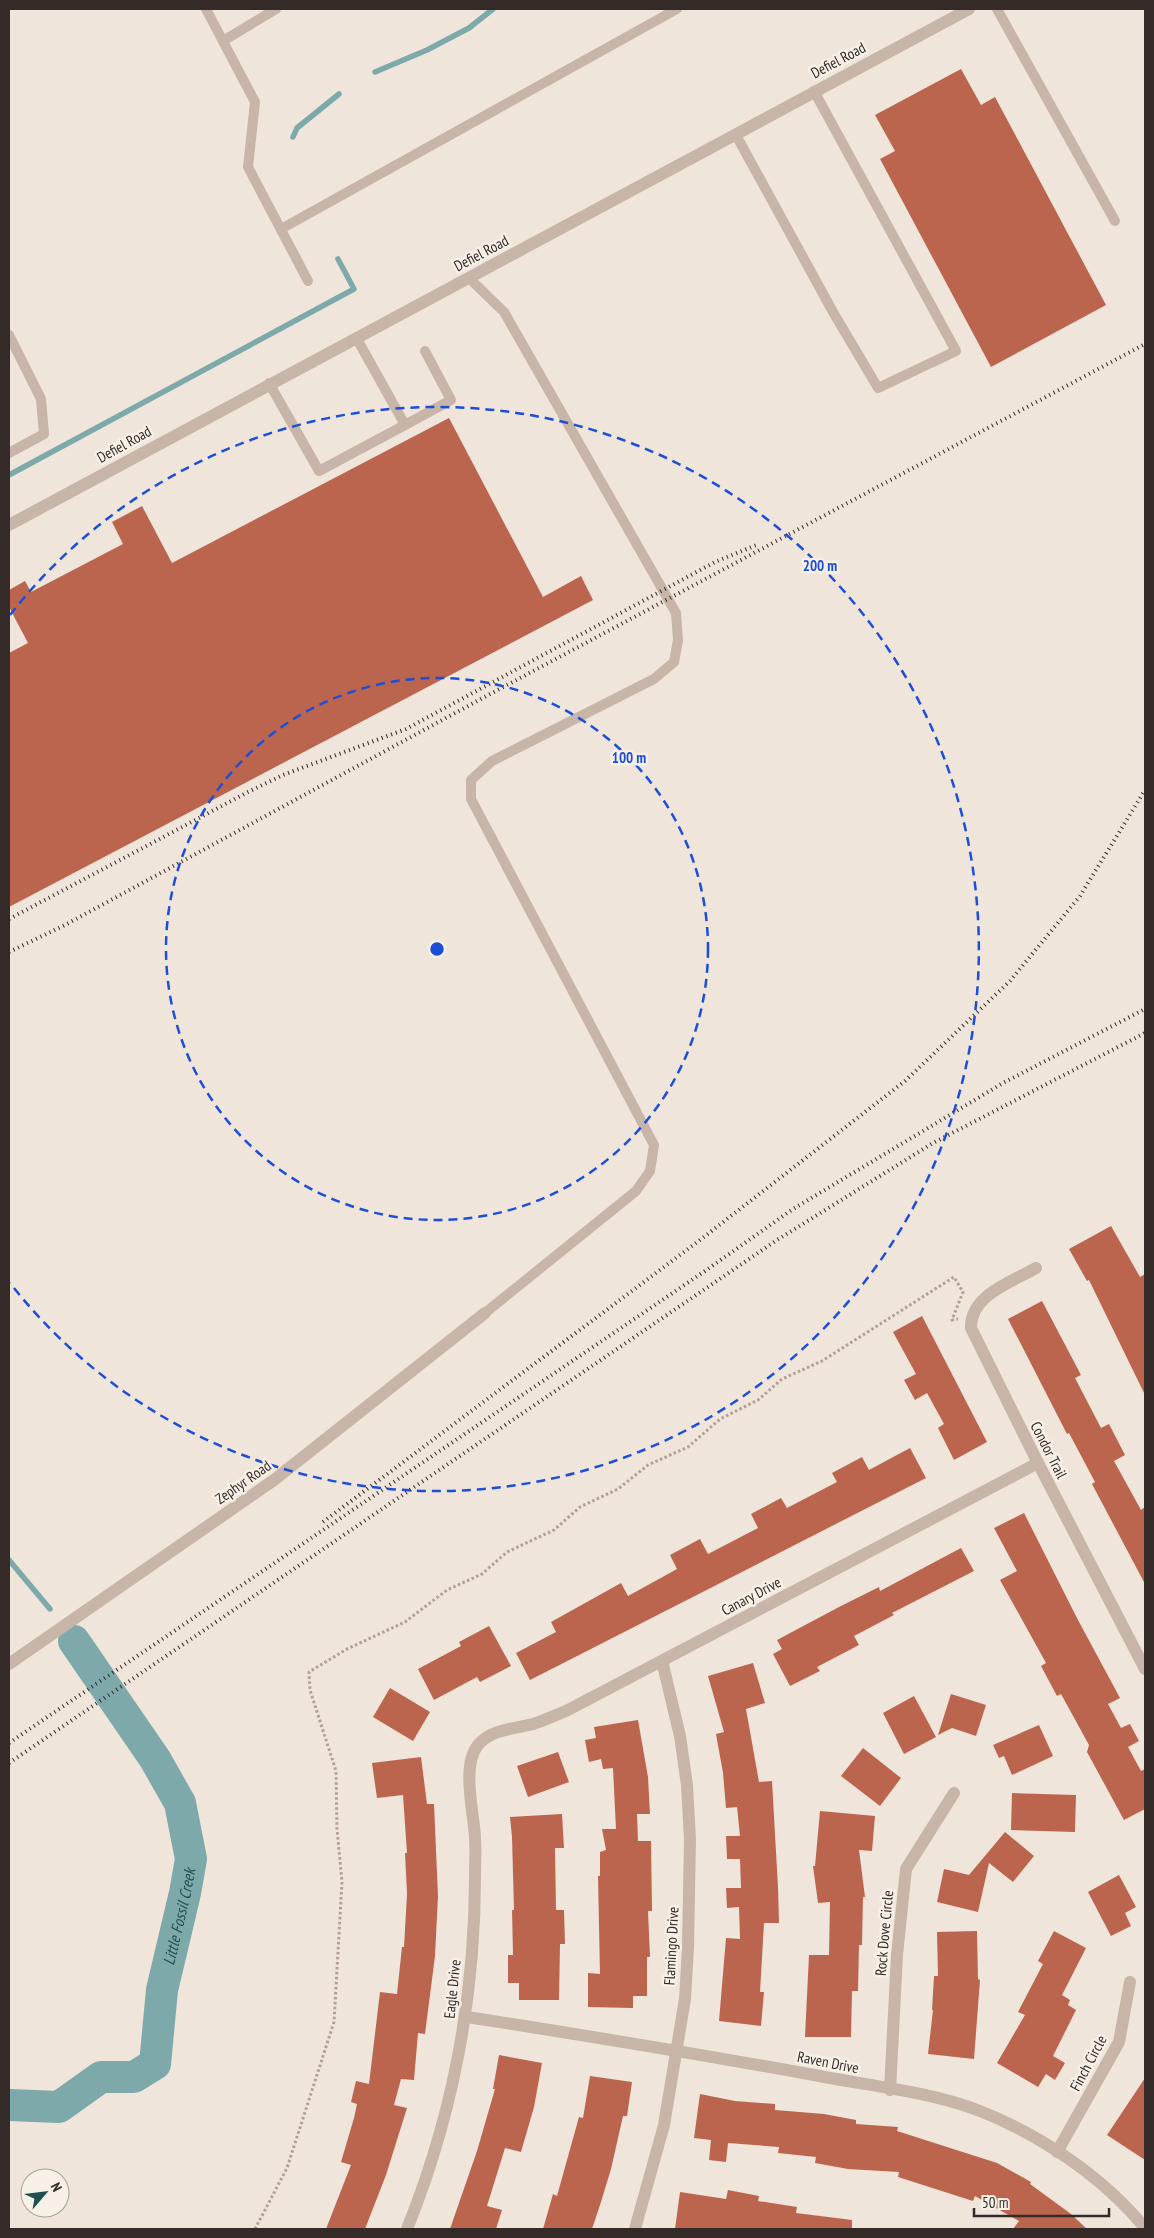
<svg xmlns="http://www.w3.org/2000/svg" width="1154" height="2238" font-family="'PT Sans Narrow',sans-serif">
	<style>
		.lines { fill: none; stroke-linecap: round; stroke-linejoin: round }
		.stream { stroke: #7da9aa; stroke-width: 5.5 }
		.river { stroke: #7da9aa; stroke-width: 32 }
		.building { fill: #bb654e }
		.path { stroke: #b29f93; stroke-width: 3; stroke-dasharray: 2.5 2.5; stroke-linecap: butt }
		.lane { stroke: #c6b5a8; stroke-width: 10 }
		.street { stroke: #c6b5a8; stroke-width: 12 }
		.rail { stroke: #342b28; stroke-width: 4; stroke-dasharray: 1 4; stroke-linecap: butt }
		.ring { fill: none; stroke: #1d4ed8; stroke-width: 2.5; stroke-dasharray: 9 6 }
		.labels { text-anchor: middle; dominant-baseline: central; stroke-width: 5; stroke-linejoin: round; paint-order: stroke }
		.street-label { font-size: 15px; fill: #342b28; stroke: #f7f0e7 }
		.water-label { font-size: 16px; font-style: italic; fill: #215052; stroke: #f7f0e7 }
		.centre { fill: #1d4ed8; stroke: #f7f0e7; stroke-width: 2.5 }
		.ring-label { font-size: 15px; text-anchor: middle; font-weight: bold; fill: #1d4ed8; stroke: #f7f0e7; stroke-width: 5; stroke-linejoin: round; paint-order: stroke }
	</style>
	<rect width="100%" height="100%" fill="#efe5db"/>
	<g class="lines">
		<!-- stream -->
		<g class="stream">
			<path d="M 375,72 L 427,50 L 469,28 L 493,9"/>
			<path d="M 293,137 L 297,128 L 339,94"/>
			<path d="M 9,475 L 354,289 L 338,259"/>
			<path d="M 9,1560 L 50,1609"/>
		</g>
		<!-- river -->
		<path class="river" id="s1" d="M 9,2105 L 59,2107 L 101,2077 L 134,2077 L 155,2064 L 162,1990 L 185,1893 L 191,1859 L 180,1803 L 155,1759 L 74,1641"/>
	</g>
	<!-- building -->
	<g class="building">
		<path d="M 961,69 L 981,105 L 995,97 L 1106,305 L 991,367 L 880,159 L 895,151 L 875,115 Z"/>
		<path d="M 449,418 L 543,597 L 581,576 L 593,600 L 9,907 L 9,653 L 28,643 L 9,607 L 9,590 L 25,581 L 31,592 L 123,544 L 112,522 L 142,506 L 172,563 Z"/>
		<path d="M 1111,1226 L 1140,1277 L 1145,1274 L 1145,1395 L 1089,1280 L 1087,1281 L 1069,1249 Z"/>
		<path d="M 1042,1301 L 1081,1375 L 1075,1378 L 1101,1428 L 1109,1424 L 1125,1455 L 1114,1461 L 1141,1510 L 1145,1507 L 1145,1584 L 1092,1484 L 1095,1482 L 1069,1433 L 1067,1434 L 1008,1319 Z"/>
		<path d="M 922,1316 L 987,1442 L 954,1460 L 938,1428 L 944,1424 L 927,1393 L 915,1400 L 904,1380 L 916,1374 L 893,1332 Z"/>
		<path d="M 910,1448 L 926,1478 L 530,1680 L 516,1653 L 556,1632 L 551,1622 L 621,1583 L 628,1596 L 677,1569 L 670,1555 L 700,1539 L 708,1554 L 758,1528 L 751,1514 L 781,1498 L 787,1508 L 837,1482 L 832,1473 L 862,1457 L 869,1470 Z"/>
		<path d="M 1024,1513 L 1078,1620 L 1120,1698 L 1108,1704 L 1121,1728 L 1130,1724 L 1139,1741 L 1128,1747 L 1141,1771 L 1145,1769 L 1145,1809 L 1124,1820 L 1087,1752 L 1089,1745 L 1061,1694 L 1057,1696 L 1041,1666 L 1046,1663 L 1000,1580 L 1017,1571 L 994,1528 Z"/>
		<path d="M 961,1548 L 974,1571 L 892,1613 L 894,1615 L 854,1636 L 859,1645 L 817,1667 L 820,1671 L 790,1686 L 773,1654 L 782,1649 L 777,1640 L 839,1607 L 879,1587 L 880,1591 Z"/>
		<path d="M 489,1626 L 511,1666 L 480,1682 L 477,1677 L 434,1700 L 418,1669 L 461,1646 L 459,1642 Z"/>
		<path d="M 753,1663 L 765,1703 L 746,1709 L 759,1782 L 772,1781 L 778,1887 L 779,1923 L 764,1923 L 760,1992 L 764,1992 L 761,2026 L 719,2021 L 726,1938 L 740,1939 L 739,1907 L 727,1908 L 726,1888 L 741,1888 L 740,1859 L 727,1859 L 726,1836 L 740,1836 L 737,1807 L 726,1808 L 723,1773 L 716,1734 L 724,1732 L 708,1676 Z"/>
		<path d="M 390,1688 L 430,1712 L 413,1741 L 373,1717 Z"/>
		<path d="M 951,1694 L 986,1705 L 976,1736 L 952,1728 L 938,1735 Z"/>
		<path d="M 914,1696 L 936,1737 L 904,1754 L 883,1713 Z"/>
		<path d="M 638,1720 L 648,1777 L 650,1814 L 637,1814 L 638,1841 L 651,1841 L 652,1911 L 648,1911 L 650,1957 L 647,1957 L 647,1996 L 633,1996 L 633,2008 L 588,2007 L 588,1973 L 600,1974 L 598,1876 L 600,1876 L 600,1852 L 606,1850 L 602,1829 L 616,1829 L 613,1768 L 603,1769 L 601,1759 L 589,1762 L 585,1740 L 596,1738 L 594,1727 Z"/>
		<path d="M 1039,1725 L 1053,1756 L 1012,1775 L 1004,1756 L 999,1758 L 993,1745 Z"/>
		<path d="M 863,1748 L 901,1778 L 880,1806 L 841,1776 Z"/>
		<path d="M 558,1752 L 569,1782 L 528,1797 L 517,1766 Z"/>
		<path d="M 421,1757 L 427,1804 L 434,1804 L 438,1896 L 435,1956 L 425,2034 L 418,2033 L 414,2080 L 401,2079 L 394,2105 L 407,2108 L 386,2175 L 365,2229 L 326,2229 L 351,2165 L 341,2162 L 354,2118 L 357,2104 L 351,2102 L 356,2081 L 369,2084 L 380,1992 L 397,1994 L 402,1947 L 404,1947 L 407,1894 L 405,1853 L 407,1853 L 403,1795 L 377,1798 L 372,1763 Z"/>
		<path d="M 1012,1793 L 1076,1795 L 1075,1832 L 1011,1830 Z"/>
		<path d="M 820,1811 L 875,1816 L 872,1851 L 859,1850 L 865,1897 L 863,1897 L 862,1945 L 859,1945 L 858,1991 L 852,1991 L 851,2037 L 805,2037 L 809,1955 L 829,1955 L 830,1902 L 818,1903 L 813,1866 L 815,1866 Z"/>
		<path d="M 562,1814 L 564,1848 L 555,1848 L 556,1910 L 564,1910 L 565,1944 L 560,1944 L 559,2000 L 519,2000 L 519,1983 L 508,1983 L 508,1955 L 513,1955 L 512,1910 L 514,1910 L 512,1837 L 510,1817 Z"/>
		<path d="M 1005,1832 L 1034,1856 L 1013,1882 L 989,1863 L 978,1912 L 937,1902 L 944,1869 L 969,1875 Z"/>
		<path d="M 1119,1875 L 1136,1907 L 1125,1913 L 1131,1926 L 1111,1936 L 1088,1892 Z"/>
		<path d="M 977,1931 L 978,1979 L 980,1980 L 974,2059 L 928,2054 L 933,2010 L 932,2010 L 934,1976 L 938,1976 L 937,1932 Z"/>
		<path d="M 1054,1931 L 1086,1948 L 1062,1995 L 1070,2000 L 1068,2005 L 1076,2010 L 1053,2056 L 1065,2063 L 1055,2080 L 1046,2074 L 1038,2087 L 997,2063 L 1025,2015 L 1018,2012 L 1043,1964 L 1038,1961 Z"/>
		<path d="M 499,2055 L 542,2063 L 534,2107 L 521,2152 L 505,2148 L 487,2206 L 502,2210 L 496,2229 L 450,2229 L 477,2151 L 495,2089 L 493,2089 Z"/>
		<path d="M 590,2076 L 632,2082 L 627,2116 L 623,2116 L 611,2169 L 601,2202 L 592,2229 L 543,2229 L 553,2194 L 557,2196 L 579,2117 L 583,2118 Z"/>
		<path d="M 1145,2078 L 1145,2160 L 1107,2135 Z"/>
		<path d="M 700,2094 L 735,2101 L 775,2104 L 775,2110 L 824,2114 L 856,2120 L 856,2124 L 898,2127 L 897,2131 L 997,2163 L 1031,2182 L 1030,2184 L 1071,2214 L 1087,2229 L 1013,2229 L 1019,2221 L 975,2196 L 973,2201 L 898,2177 L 899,2172 L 848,2169 L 815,2163 L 816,2157 L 778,2153 L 779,2147 L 728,2143 L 726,2162 L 709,2160 L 711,2140 L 694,2138 Z"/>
		<path d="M 728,2190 L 759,2196 L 758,2201 L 797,2207 L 796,2213 L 852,2220 L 852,2229 L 675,2229 L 680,2192 L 726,2199 Z"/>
	</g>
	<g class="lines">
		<!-- path -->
		<path class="path" d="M 255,2229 L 287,2168 L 334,2022 L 342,1882 L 337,1829 L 336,1771 L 310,1690 L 309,1672 L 347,1649 L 405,1622 L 447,1590 L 482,1574 L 507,1552 L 554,1530 L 580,1507 L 618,1489 L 648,1465 L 688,1447 L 720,1419 L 758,1400 L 782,1379 L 822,1361 L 954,1277 L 963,1292 L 952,1320 L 958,1319"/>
		<!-- lane -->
		<g class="lane">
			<path d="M 206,9 L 255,102 L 248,167 L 308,281"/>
			<path d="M 997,9 L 1115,221"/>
			<path d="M 223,41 L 276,9"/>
			<path d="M 736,135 L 833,312 L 878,388 L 956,351 L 814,91"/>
			<path d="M 281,229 L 677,9"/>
			<path d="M 469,278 L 504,312 L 676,613 L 678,640 L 674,662 L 654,679 L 492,761 L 471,780 L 471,799 L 654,1145 L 650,1171 L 636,1191 L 485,1313"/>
			<path d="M 9,335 L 41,399 L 44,434 L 9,453"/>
			<path d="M 357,339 L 405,425 L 451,400 L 425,351"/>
			<path d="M 269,383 L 319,471 L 405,425"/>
		</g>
		<!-- street -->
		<g class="street">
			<path d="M 9,525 L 969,9"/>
			<path d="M 1036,1268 C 1012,1282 970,1295 971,1328 L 1038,1463 L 1145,1669"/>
			<path d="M 9,1664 L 274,1480 L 485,1313"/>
			<path d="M 467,2017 C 583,2035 698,2054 814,2075 C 869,2086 928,2091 980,2111 C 1041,2135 1103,2177 1145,2228"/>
			<path d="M 890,2090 L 897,1955 L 906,1869 L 954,1793"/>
			<path d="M 1057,2152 L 1119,2042 L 1130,1982"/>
			<path d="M 407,2229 C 453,2115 475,1999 475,1876 C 475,1863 476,1850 475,1838 C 474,1813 461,1766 478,1745 C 491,1729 514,1729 533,1724 C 545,1720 556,1715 568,1710 L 1038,1463"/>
			<path d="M 635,2229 L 664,2125 L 685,1999 L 688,1947 L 690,1839 L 687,1785 L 680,1736 L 662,1661"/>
		</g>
		<!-- rail -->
		<g class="rail">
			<path d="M 9,919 L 248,792 L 283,775 L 406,729 L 715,562 L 759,544"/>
			<path d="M 9,952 L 65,925 L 479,700 L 1145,344"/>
			<path d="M 323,1522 L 700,1240 L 905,1081 L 1010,981 L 1080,896 L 1145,790"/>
			<path d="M 9,1743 L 705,1271 L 793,1209 L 1003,1083 L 1145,1009"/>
			<path d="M 9,1763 L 777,1240 L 933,1143 L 1145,1033"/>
		</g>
	</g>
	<!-- distance rings -->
	<g class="ring">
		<circle cx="437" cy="949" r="271"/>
		<path d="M10 615A542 542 0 1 1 10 1283"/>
	</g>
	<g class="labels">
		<!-- street labels -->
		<g class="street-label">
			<text transform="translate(838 60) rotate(-28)">Defiel Road</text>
			<text transform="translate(481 253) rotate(-28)">Defiel Road</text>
			<text transform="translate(124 444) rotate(-29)">Defiel Road</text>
			<text transform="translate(1049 1450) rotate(63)">Condor Trail</text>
			<text transform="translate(243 1482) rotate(-35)">Zephyr Road</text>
			<text transform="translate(751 1596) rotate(-28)">Canary Drive</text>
			<text transform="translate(884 1933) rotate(-85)">Rock Dove Circle</text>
			<text transform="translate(671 1946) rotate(-87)">Flamingo Drive</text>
			<text transform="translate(452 1989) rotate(-84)">Eagle Drive</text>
			<text transform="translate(828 2062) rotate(11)">Raven Drive</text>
			<text transform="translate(1088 2063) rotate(-62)">Finch Circle</text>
		</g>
		<!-- water labels -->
		<g class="water-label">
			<text stroke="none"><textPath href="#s1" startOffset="309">Little Fossil Creek</textPath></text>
		</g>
	</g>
	<circle cx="437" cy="949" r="8" class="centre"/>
	<g class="ring-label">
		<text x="820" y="571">200 m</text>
		<text x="629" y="763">100 m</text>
	</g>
	<!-- border -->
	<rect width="1154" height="2238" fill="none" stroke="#342b28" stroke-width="20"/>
	<!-- north arrow -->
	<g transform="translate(45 2193) rotate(62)"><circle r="24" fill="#f7f0e7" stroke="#a9a19b"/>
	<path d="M0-4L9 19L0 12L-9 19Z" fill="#215052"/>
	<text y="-8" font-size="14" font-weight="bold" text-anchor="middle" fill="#342b28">N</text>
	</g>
	<!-- scale -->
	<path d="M974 2208v8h135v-8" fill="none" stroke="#342b28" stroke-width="2.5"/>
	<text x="982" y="2208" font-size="15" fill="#342b28" stroke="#f7f0e7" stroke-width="4" paint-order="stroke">50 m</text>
</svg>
